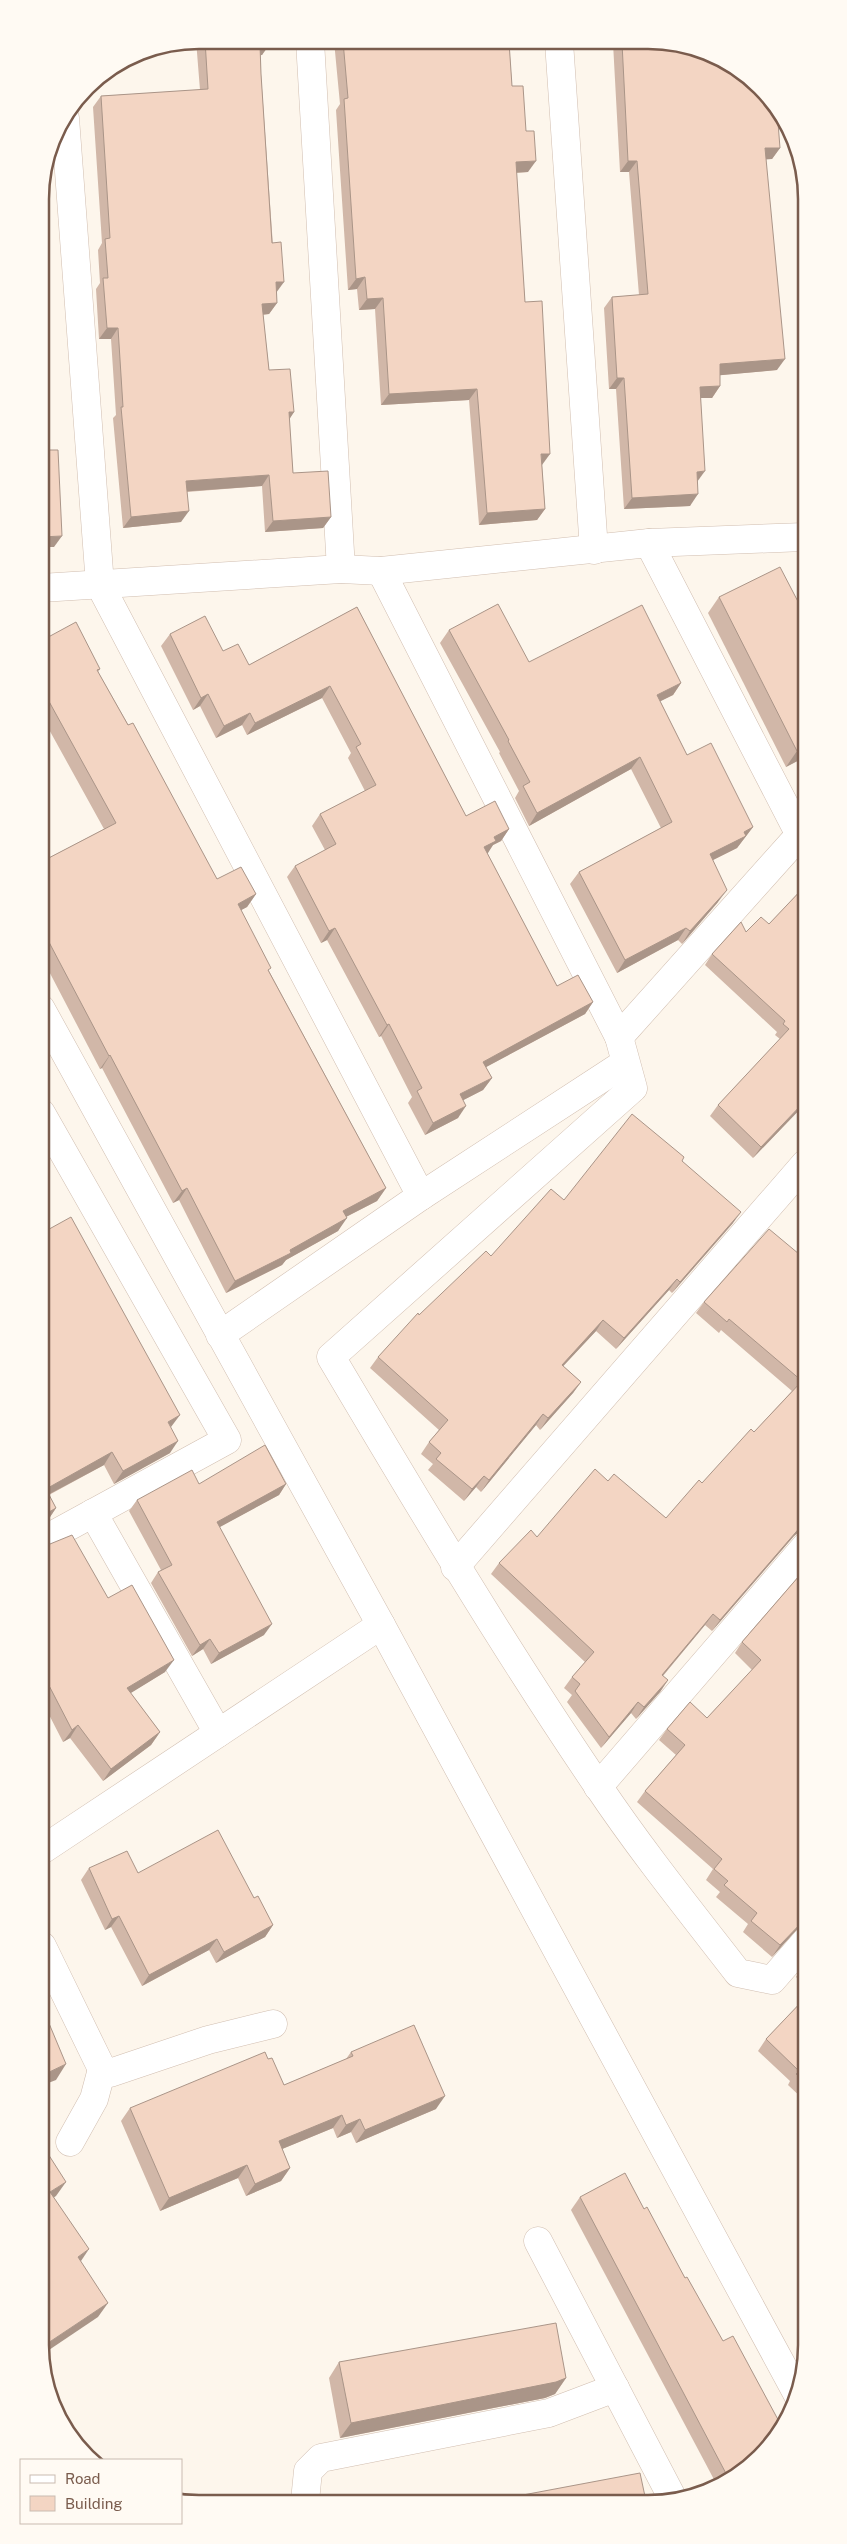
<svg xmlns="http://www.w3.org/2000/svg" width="847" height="2544" font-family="'Public Sans',sans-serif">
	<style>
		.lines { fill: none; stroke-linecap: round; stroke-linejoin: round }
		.minor-casing { stroke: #d1beb0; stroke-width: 29 }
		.minor { stroke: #fff; stroke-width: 28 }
		.wall { fill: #d1b7a8 }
		.shaded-wall { fill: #aa9588 }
		.building { fill: #f3d5c3; stroke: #aa9588 }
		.rim { fill: none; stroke: #7a5c4d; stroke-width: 2.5 }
	</style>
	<rect width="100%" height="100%" fill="#fdf6ec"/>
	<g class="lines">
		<defs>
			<g id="minor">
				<path d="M 310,41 L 341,569"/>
				<path d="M 559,42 L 594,550"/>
				<path d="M 65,118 L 100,585 L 421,1196"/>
				<path d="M 649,543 L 800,835"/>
				<path d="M 381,571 L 619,1037 L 633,1088 L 331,1357 C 417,1502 503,1646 598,1786 C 641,1850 690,1911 738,1973 L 772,1980 L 806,1941"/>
				<path d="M 41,588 L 341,569 L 381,571 L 649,543 L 804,537"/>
				<path d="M 41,1009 L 381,1625 L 798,2395"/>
				<path d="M 619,1037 L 805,829"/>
				<path d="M 41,1113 L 227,1440 L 42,1541"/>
				<path d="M 220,1335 L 421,1196 L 625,1063"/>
				<path d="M 93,1513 L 218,1733"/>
				<path d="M 455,1567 L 805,1164"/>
				<path d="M 598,1787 L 806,1546"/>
				<path d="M 42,1850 L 381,1625"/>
				<path d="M 42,1946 L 102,2069 L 110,2073 L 208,2040 L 273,2024"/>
				<path d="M 70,2142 L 94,2099 L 102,2069"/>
				<path d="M 538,2241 L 674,2501"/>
				<path d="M 305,2501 L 308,2471 L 321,2458 L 549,2413 L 615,2388"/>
			</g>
		</defs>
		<!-- minor casing -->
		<use href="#minor" class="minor-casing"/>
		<!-- minor -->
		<use href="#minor" class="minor"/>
	</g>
	<!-- wall -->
	<g class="wall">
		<path d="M 196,40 L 270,40 L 262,55 L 261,55 L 261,74 L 277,303 L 269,314 L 263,315 L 269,370 L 294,412 L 289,419 L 293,473 L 331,517 L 323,528 L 265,532 L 262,486 L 187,492 L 181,522 L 123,528 L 113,418 L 116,415 L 111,339 L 99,339 L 96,289 L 100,283 L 98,250 L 102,243 L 93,107 L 101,96 L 200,90 Z"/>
		<path d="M 334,41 L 509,42 L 512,86 L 528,172 L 516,173 L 525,302 L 542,465 L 545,509 L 537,520 L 479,525 L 469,400 L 381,405 L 375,309 L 359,310 L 357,289 L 348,290 L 336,110 L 340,104 Z"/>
		<path d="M 613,43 L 680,43 L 780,148 L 772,159 L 766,159 L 777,370 L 720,375 L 720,386 L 712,398 L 701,398 L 697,482 L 690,506 L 624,509 L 616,389 L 609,389 L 604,308 L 612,297 L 639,295 L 629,172 L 620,172 Z"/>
		<path d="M 719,597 L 805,615 L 805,757 L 786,767 L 708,613 Z"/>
		<path d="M 357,607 L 466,816 L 509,829 L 501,841 L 493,845 L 487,853 L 557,986 L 593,1002 L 585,1014 L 486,1067 L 492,1078 L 483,1090 L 463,1100 L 458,1118 L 425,1135 L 408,1103 L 412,1097 L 381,1036 L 379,1037 L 327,940 L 321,943 L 287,877 L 295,866 L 325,850 L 312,826 L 320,814 L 365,791 L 348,758 L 351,753 L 322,698 L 247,735 L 242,725 L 216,738 L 200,706 L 193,710 L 161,646 L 170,634 L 223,651 L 249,665 Z"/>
		<path d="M 449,630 L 529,662 L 681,683 L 673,695 L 660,701 L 687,755 L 753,827 L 737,848 L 713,860 L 718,902 L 682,944 L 678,940 L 617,973 L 570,884 L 579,872 L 661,828 L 631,769 L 529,826 L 515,798 L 519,791 L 499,753 L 500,752 L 440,643 Z"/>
		<path d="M 41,641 L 100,669 L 98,672 L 217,879 L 256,894 L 247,907 L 241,910 L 269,971 L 386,1188 L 377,1201 L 346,1217 L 338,1231 L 286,1260 L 282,1265 L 226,1293 L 179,1200 L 173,1203 L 102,1068 L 100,1069 L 41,956 L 41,862 L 104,829 L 41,715 Z"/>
		<path d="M 805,886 L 805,1104 L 753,1158 L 710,1116 L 718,1105 L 780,1039 L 775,1035 L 777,1032 L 705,965 L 712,954 L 746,932 L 769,924 Z"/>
		<path d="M 682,1161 L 733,1223 L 672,1293 L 669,1290 L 616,1349 L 596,1331 L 563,1366 L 581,1382 L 573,1393 L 540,1430 L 536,1425 L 481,1492 L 476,1487 L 464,1501 L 428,1470 L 433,1464 L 421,1454 L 429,1442 L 439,1430 L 370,1368 L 378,1357 L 419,1315 L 491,1256 L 564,1200 Z"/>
		<path d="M 805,1189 L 805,1207 L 798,1200 Z"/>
		<path d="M 42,1233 L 171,1427 L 170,1453 L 114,1484 L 104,1465 L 49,1495 L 56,1508 L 48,1520 Z"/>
		<path d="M 805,1259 L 800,1531 L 794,1536 L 712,1631 L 705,1625 L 663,1676 L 668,1680 L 660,1692 L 636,1719 L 631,1713 L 601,1748 L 567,1702 L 572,1695 L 564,1688 L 572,1677 L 585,1662 L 491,1574 L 499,1563 L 537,1537 L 608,1481 L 666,1518 L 754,1432 L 792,1391 L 721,1330 L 719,1333 L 696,1313 L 704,1302 Z"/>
		<path d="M 199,1484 L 286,1484 L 279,1495 L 219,1527 L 264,1635 L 211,1664 L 203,1649 L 192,1656 L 151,1583 L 158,1572 L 161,1570 L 129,1511 L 137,1500 Z"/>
		<path d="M 42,1541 L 108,1598 L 165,1672 L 130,1693 L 160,1732 L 151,1745 L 103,1781 L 70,1738 L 63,1742 L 42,1701 Z"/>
		<path d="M 806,1568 L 800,1926 L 772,1957 L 743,1932 L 748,1924 L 716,1897 L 720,1892 L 706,1880 L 713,1869 L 637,1802 L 645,1791 L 676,1755 L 659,1740 L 667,1729 L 707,1718 L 752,1670 L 735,1653 L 742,1642 Z"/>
		<path d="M 89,1868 L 138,1873 L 254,1898 L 273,1925 L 265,1937 L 216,1963 L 209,1950 L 142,1986 L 111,1927 L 105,1930 L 81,1880 Z"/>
		<path d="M 806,1962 L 806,1994 L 802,1989 L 805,1985 L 796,1977 Z"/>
		<path d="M 806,1997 L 806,2102 L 788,2085 L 790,2081 L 758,2051 L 766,2039 Z"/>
		<path d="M 351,2052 L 436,2109 L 356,2143 L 351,2132 L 337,2138 L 333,2128 L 282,2149 L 290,2168 L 281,2181 L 246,2196 L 238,2178 L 160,2211 L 121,2121 L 130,2108 L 268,2059 L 284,2085 L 346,2059 Z"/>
		<path d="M 580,2197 L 644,2209 L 685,2278 L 774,2439 L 767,2450 L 727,2483 L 718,2487 L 571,2210 Z"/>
		<path d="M 339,2362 L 566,2378 L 555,2394 L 545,2398 L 340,2438 L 329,2378 Z"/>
	</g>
	<!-- shaded-wall -->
	<g class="shaded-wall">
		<path d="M 270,44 L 262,55 L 253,56 L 260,45 Z"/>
		<path d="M 765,148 L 780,148 L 772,159 L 757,160 Z"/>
		<path d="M 536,161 L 528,172 L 508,173 L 516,162 Z"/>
		<path d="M 628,161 L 637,161 L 629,172 L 620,172 Z"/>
		<path d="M 365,277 L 357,289 L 348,290 L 356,279 Z"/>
		<path d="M 276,282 L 284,282 L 276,293 Z"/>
		<path d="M 383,298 L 375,309 L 359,310 L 367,299 Z"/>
		<path d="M 277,303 L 269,314 L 254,315 L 262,304 Z"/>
		<path d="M 107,328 L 118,328 L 111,339 L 99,339 Z"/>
		<path d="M 785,359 L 777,370 L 712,376 L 720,364 Z"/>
		<path d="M 617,378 L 624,378 L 616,389 L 609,389 Z"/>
		<path d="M 720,386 L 712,398 L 692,398 L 700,387 Z"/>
		<path d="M 477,389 L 469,400 L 381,405 L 389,394 Z"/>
		<path d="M 289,412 L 294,412 L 287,423 Z"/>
		<path d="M 541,454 L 550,454 L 542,465 Z"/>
		<path d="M 705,471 L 697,482 L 697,472 Z"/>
		<path d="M 269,475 L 262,486 L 178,492 L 186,481 Z"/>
		<path d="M 698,494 L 690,506 L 624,509 L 632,498 Z"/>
		<path d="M 545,509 L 537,520 L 479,525 L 487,513 Z"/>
		<path d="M 189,511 L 181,522 L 123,528 L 131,517 Z"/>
		<path d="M 331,517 L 323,528 L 265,532 L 273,521 Z"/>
		<path d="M 62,536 L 54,547 L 41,547 L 41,537 Z"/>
		<path d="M 681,683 L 673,695 L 649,707 L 657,695 Z"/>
		<path d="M 330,686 L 322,698 L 247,735 L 255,723 Z"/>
		<path d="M 208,694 L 200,706 L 193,710 L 201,698 Z"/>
		<path d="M 46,696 L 41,704 L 41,700 Z"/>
		<path d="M 250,713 L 242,725 L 216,738 L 224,726 Z"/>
		<path d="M 805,747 L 805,757 L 786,767 L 797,751 Z"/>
		<path d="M 640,757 L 631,769 L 529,826 L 537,813 Z"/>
		<path d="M 753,827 L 737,848 L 701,866 L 710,854 L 744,832 Z"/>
		<path d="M 509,829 L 501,841 L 493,845 L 488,853 L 476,858 L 484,847 L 494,837 Z"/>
		<path d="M 727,890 L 718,902 L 682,944 L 690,931 Z"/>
		<path d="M 256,894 L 247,907 L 230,916 L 238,904 Z"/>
		<path d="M 335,928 L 327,940 L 321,943 L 329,931 Z"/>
		<path d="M 686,928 L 678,940 L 617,973 L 625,960 Z"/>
		<path d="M 593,1002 L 585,1014 L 475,1073 L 483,1062 Z"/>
		<path d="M 389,1024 L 381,1036 L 379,1037 L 387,1025 Z"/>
		<path d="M 110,1055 L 102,1068 L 100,1069 L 109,1056 Z"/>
		<path d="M 492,1078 L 483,1090 L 452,1106 L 460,1094 Z"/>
		<path d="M 805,1101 L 805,1104 L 753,1158 L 761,1147 Z"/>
		<path d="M 466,1106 L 458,1118 L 425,1135 L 433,1123 Z"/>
		<path d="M 187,1188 L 179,1200 L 173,1203 L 182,1191 Z"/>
		<path d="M 386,1188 L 377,1201 L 334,1223 L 343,1211 Z"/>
		<path d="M 741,1212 L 733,1223 L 672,1293 L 680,1282 Z"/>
		<path d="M 347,1218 L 338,1231 L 286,1260 L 282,1265 L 226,1293 L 235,1281 Z"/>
		<path d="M 677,1279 L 669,1290 L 616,1349 L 624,1338 Z"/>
		<path d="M 603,1320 L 596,1331 L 554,1376 L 562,1365 Z"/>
		<path d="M 581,1382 L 573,1393 L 540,1430 L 548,1418 Z"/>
		<path d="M 543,1414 L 536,1425 L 481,1492 L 489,1480 Z"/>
		<path d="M 180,1415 L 171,1427 L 168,1422 Z"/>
		<path d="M 178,1441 L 170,1453 L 114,1484 L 123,1471 Z"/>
		<path d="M 112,1452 L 104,1465 L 42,1498 L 46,1489 Z"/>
		<path d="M 484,1476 L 476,1487 L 464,1501 L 472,1489 Z"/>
		<path d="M 286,1484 L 279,1495 L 209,1533 L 217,1522 Z"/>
		<path d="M 56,1508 L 48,1520 L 42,1523 L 42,1516 Z"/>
		<path d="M 806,1522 L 806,1531 L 800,1531 L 794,1536 L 712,1631 L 720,1620 L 802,1525 Z"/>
		<path d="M 713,1614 L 705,1625 L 654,1686 L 662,1675 Z"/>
		<path d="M 272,1624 L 264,1635 L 211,1664 L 219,1653 Z"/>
		<path d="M 210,1639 L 203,1649 L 192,1656 L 200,1645 Z"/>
		<path d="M 174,1660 L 165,1672 L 118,1701 L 127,1688 Z"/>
		<path d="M 668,1680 L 660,1692 L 636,1719 L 644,1707 Z"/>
		<path d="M 638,1702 L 631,1713 L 601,1748 L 609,1737 Z"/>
		<path d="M 78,1725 L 70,1738 L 63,1742 L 72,1730 Z"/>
		<path d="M 160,1732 L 151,1745 L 103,1781 L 111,1769 Z"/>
		<path d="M 119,1916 L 111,1927 L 105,1930 L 112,1919 Z"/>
		<path d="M 806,1918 L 806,1926 L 800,1926 L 772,1957 L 780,1945 Z"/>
		<path d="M 273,1925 L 265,1937 L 216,1963 L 224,1952 Z"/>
		<path d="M 217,1939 L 209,1950 L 142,1986 L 149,1975 Z"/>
		<path d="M 66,2064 L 56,2080 L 43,2085 L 43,2075 Z"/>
		<path d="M 445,2096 L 436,2109 L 356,2143 L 365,2130 Z"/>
		<path d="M 342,2115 L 333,2128 L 270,2154 L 279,2141 Z"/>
		<path d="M 360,2119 L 351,2132 L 337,2138 L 346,2125 Z"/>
		<path d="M 247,2165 L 238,2178 L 160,2211 L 169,2198 Z"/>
		<path d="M 290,2168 L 281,2181 L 246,2196 L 255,2184 Z"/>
		<path d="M 66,2182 L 56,2196 L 43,2205 L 50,2192 Z"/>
		<path d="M 89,2249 L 79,2264 L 78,2257 Z"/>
		<path d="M 108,2303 L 98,2317 L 43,2354 L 43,2348 L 45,2345 Z"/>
		<path d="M 566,2378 L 555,2394 L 545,2398 L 340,2438 L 351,2423 Z"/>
		<path d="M 781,2428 L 773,2440 L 771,2433 Z"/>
	</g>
	<!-- building -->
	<g class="building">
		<path d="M 205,40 L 270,40 L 270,44 L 260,45 L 261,74 L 272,243 L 281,242 L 284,282 L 276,282 L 277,303 L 262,304 L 269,370 L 290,369 L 294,412 L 289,412 L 293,473 L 328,471 L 331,517 L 273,521 L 269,475 L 186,481 L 189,511 L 131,517 L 121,407 L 123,407 L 118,328 L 107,328 L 103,278 L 108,278 L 105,239 L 110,238 L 101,96 L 208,89 Z"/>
		<path d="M 343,41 L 509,42 L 512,86 L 523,86 L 526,131 L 534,131 L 536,161 L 516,162 L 525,302 L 542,301 L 550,454 L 541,454 L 545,509 L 487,513 L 477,389 L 389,394 L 383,298 L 367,299 L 365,277 L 356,279 L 344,99 L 348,98 Z"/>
		<path d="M 622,43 L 680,43 L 727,61 L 761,87 L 777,110 L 780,148 L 765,148 L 785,359 L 720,364 L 720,386 L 700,387 L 705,471 L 697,472 L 698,494 L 632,498 L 624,378 L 617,378 L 612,297 L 648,294 L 637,161 L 628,161 Z"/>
		<path d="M 41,364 L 44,364 L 46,450 L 58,450 L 62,536 L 41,537 Z"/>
		<path d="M 780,567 L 805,615 L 805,747 L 797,751 L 719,597 Z"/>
		<path d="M 498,604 L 529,662 L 642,605 L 681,683 L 657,695 L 687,755 L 711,743 L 753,827 L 744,832 L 746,836 L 710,854 L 727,890 L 690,931 L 686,928 L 625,960 L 579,872 L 672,822 L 640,757 L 537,813 L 523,786 L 530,782 L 508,741 L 509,740 L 449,630 Z"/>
		<path d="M 357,607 L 466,816 L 495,801 L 509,829 L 494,837 L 496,841 L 484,847 L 557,986 L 578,975 L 593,1002 L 483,1062 L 492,1078 L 460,1094 L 466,1106 L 433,1123 L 417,1091 L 422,1088 L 389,1024 L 387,1025 L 335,928 L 329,931 L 295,866 L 336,844 L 320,814 L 376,785 L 356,747 L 361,744 L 330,686 L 255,723 L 250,713 L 224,726 L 208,694 L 201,698 L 170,634 L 205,616 L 223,651 L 238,644 L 249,665 Z"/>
		<path d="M 76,622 L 100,669 L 97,670 L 128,725 L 133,723 L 217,879 L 241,867 L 256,894 L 238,904 L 271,968 L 268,970 L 386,1188 L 343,1211 L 347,1218 L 290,1250 L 291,1253 L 235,1281 L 187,1188 L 182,1191 L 110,1055 L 109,1056 L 41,927 L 41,862 L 116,823 L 46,696 L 41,700 L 41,641 Z"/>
		<path d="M 805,886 L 805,1101 L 761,1147 L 718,1105 L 789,1029 L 783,1024 L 785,1021 L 712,954 L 741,922 L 746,932 L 761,917 L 769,924 Z"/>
		<path d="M 632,1114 L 684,1157 L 682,1161 L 741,1212 L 680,1282 L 677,1279 L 624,1338 L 603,1320 L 562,1365 L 581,1382 L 548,1418 L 543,1414 L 489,1480 L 484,1476 L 472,1489 L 436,1459 L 441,1453 L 429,1442 L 448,1420 L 378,1357 L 418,1313 L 419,1315 L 486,1251 L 491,1256 L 551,1189 L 564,1200 Z"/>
		<path d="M 71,1217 L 180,1415 L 168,1422 L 178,1441 L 123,1471 L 112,1452 L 46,1489 L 56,1508 L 42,1516 L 42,1233 Z"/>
		<path d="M 769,1229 L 805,1259 L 806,1522 L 802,1525 L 720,1620 L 713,1614 L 662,1675 L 668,1680 L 644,1707 L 638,1702 L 609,1737 L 575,1691 L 580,1684 L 572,1677 L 594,1652 L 499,1563 L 531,1530 L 537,1537 L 595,1469 L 608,1481 L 614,1474 L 666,1518 L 699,1480 L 702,1483 L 751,1429 L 754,1432 L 802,1381 L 729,1319 L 727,1322 L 704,1302 Z"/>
		<path d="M 265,1445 L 286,1484 L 217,1522 L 272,1624 L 219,1653 L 210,1639 L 200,1645 L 158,1572 L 172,1565 L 137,1500 L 192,1470 L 199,1484 Z"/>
		<path d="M 72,1535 L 108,1598 L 132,1585 L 174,1660 L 127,1688 L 160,1732 L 111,1769 L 78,1725 L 72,1730 L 42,1672 L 42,1541 L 50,1544 Z"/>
		<path d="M 806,1568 L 806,1918 L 780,1945 L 751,1921 L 757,1913 L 724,1885 L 728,1881 L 714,1869 L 722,1859 L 645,1791 L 685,1745 L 667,1729 L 690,1702 L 707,1718 L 761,1660 L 742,1642 Z"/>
		<path d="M 218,1830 L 254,1898 L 258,1896 L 273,1925 L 224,1952 L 217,1939 L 149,1975 L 119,1916 L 112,1919 L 89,1868 L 127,1851 L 138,1873 Z"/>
		<path d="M 806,1962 L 806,1968 L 803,1966 Z"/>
		<path d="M 806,1997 L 806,2084 L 796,2074 L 799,2071 L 766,2039 Z"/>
		<path d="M 43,2009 L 66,2064 L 43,2075 Z"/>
		<path d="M 414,2025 L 445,2096 L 365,2130 L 360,2119 L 346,2125 L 342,2115 L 279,2141 L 290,2168 L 255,2184 L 247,2165 L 169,2198 L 130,2108 L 265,2052 L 268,2059 L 272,2058 L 284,2085 L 353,2056 L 351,2052 Z"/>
		<path d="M 43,2146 L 66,2182 L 50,2192 L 89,2249 L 78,2257 L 108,2303 L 45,2345 L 43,2342 Z"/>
		<path d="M 625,2173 L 644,2209 L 647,2207 L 685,2278 L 687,2277 L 723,2341 L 733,2336 L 782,2427 L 771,2433 L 774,2439 L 767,2450 L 730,2481 L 580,2197 Z"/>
		<path d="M 556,2323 L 566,2378 L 556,2382 L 351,2423 L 339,2362 Z"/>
		<path d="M 640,2473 L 646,2501 L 491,2501 Z"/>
	</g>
	<!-- crop -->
	<path d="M0 0H847V2544H0ZM199 49H648A150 150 0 0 1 798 199V2345A150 150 0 0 1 648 2495H199A150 150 0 0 1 49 2345V199A150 150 0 0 1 199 49Z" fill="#fffaf3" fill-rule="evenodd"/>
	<path class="rim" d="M199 49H648A150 150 0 0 1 798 199V2345A150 150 0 0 1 648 2495H199A150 150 0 0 1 49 2345V199A150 150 0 0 1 199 49Z"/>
	<!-- legend -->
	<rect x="20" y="2459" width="162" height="65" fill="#fffaf3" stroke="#cabbb1"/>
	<rect x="30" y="2475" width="25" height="8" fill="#ffffff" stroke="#cabbb1"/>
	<text x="65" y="2484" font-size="15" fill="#7a5c4d">Road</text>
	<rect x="30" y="2496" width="25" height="15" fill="#f3d5c3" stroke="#cabbb1"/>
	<text x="65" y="2509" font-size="15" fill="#7a5c4d">Building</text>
</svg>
